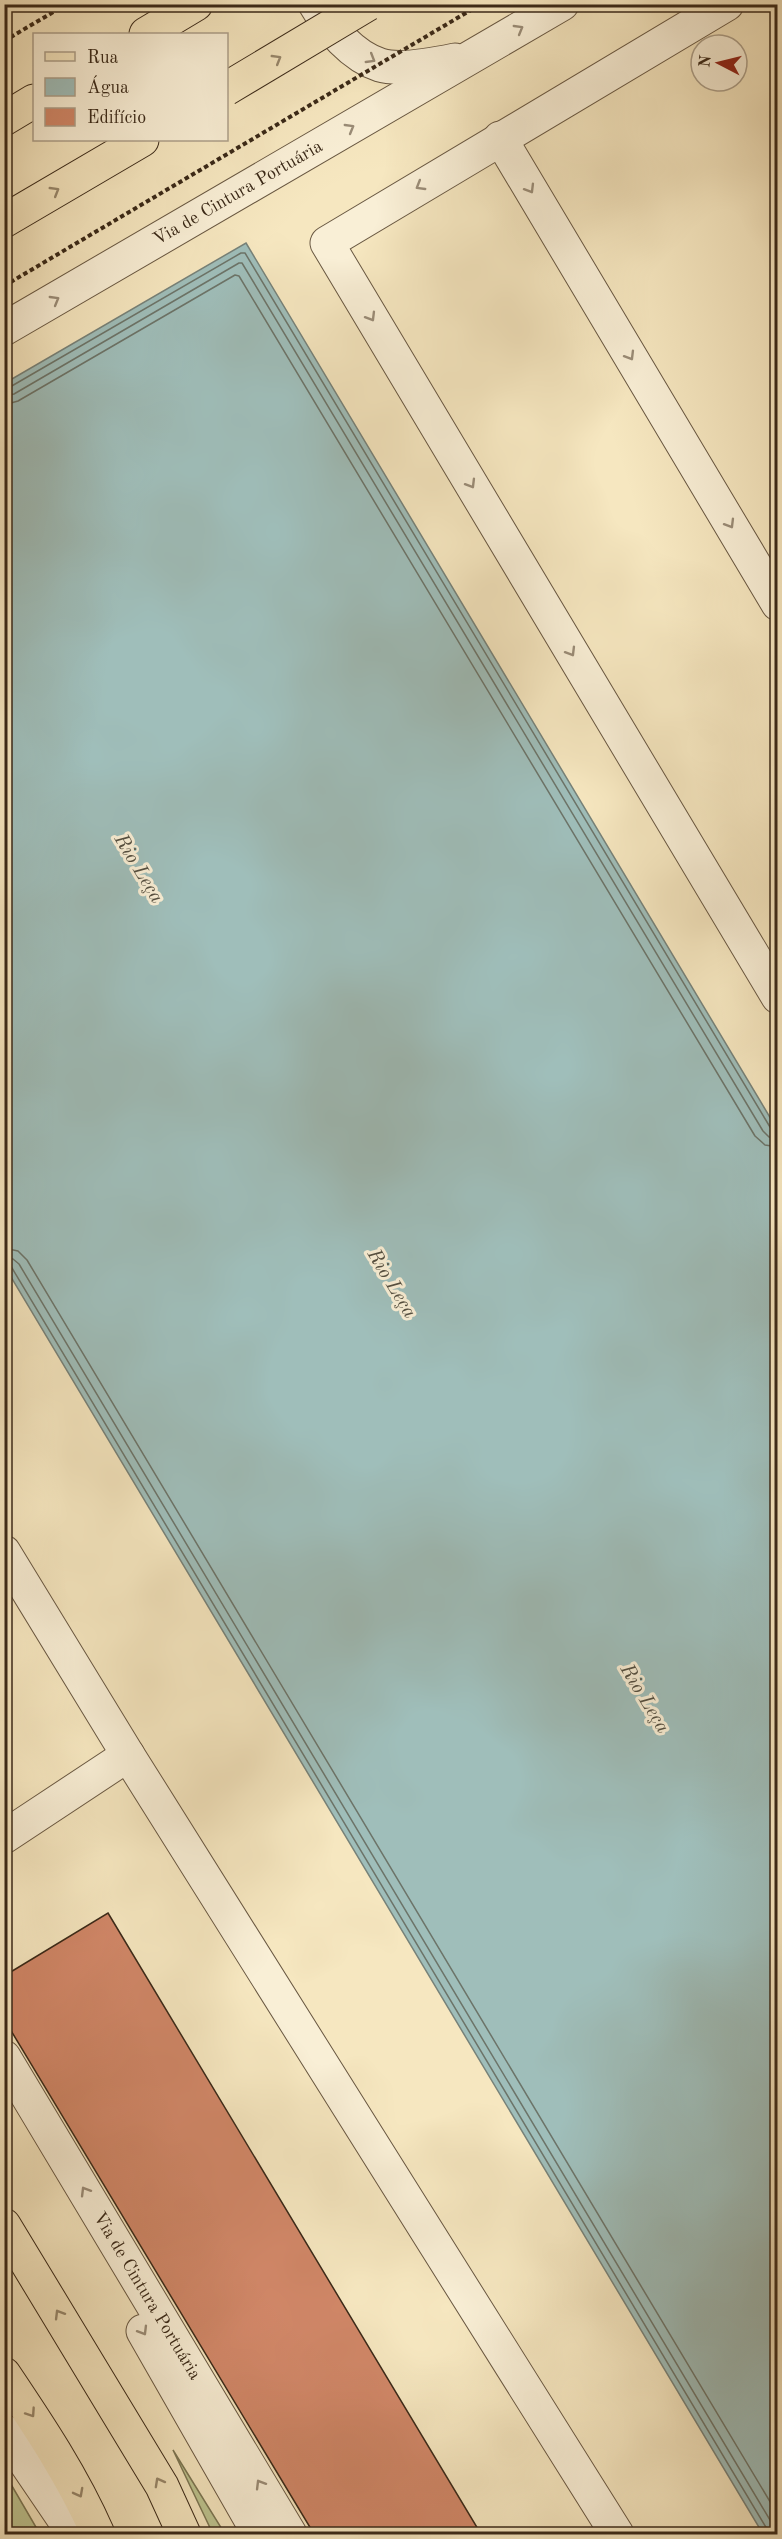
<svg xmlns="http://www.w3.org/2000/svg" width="782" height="2539" font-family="'Old Standard TT',serif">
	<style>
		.green { fill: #bec591; stroke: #7c7754; stroke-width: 1.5 }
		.water { fill: #9fbeba; stroke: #778279; stroke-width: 1.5 }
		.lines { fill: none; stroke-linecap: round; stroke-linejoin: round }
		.shore { stroke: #6c7469; stroke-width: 1.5 }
		.building { fill: #d18768; stroke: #3a2918; stroke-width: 1.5 }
		.minor-casing { stroke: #695842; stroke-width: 35 }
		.major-casing { stroke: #3a2918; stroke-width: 35 }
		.highway-casing { stroke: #3a2918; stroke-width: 35 }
		.path { stroke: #3a2918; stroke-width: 4; stroke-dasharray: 4.5 3; stroke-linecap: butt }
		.minor { stroke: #f9efd6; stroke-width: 33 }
		.major { stroke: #f6e7c0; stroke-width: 33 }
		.highway { stroke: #f6e7c0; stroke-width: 33 }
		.highway-bridge-casing { stroke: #3a2918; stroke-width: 35; stroke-linecap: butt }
		.path-bridge { stroke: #3a2918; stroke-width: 4; stroke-dasharray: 4.5 3; stroke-linecap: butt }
		.highway-bridge { stroke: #f6e7c0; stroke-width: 33 }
		.oneway { stroke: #9a8c77 }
		.oneway2 { stroke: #98886c }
		.labels { text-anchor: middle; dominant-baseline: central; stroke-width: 6; stroke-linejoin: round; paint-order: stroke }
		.street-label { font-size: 18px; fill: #3a2918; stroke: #f9efd6 }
		.water-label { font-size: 20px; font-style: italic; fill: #534e40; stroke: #f9efd6 }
	</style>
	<rect width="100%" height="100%" fill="#f6e7c0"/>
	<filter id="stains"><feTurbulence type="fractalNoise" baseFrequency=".00333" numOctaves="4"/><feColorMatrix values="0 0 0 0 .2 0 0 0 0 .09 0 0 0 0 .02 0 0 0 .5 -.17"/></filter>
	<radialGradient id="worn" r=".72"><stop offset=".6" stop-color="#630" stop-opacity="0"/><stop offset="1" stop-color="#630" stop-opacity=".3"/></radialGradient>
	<!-- green -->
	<g class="green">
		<path d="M 173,2450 L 225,2534 L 213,2534 Z"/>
		<path d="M 5,2474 L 40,2534 L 5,2534 Z"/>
	</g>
	<!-- water -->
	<path class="water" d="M 246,243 L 777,1129 L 777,2534 L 763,2534 L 5,1267 L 5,383 Z"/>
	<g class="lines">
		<!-- shore -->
		<g class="shore">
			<path d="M 4,388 L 10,387 L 241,253 L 245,253 L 770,1127 L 778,1131"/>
			<path d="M 4,396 L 14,394 L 239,263 L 242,263 L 763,1131 L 769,1137 L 778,1138"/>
			<path d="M 4,405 L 18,401 L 235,275 L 239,276 L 755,1136 L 765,1145 L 778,1147"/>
			<path d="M 4,1248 L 18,1251 L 27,1260 L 778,2515"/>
			<path d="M 4,1257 L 13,1259 L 19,1264 L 773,2525 L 775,2534"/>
			<path d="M 4,1265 L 12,1268 L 767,2529 L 768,2534"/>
		</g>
	</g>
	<!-- building -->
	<path class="building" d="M 108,1913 L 481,2534 L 314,2534 L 4,2019 L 4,1976 Z"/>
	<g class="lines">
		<defs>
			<g id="minor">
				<path d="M 315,4 C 329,28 352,56 380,65 C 399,71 436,64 455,60"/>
				<path d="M 727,4 L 327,243 L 778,997"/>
				<path d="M 500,138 L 778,604"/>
				<path d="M 4,329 L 562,4"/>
				<path d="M 4,1552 L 128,1755 L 617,2534"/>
				<path d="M 4,1837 L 128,1755"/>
				<path d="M 4,2057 L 290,2534"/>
				<path d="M 143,2331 L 259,2534"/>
				<path d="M 4,2431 L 74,2534"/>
			</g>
			<g id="major">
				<path d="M 4,2225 L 162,2486 L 184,2534"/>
				<path d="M 4,2374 C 39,2426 73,2477 98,2534"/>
			</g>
			<g id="highway">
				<path d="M 146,34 L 196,4"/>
				<path d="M 4,119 L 34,101"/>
				<path d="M 4,221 L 142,140"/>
			</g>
		</defs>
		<!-- minor casing -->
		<use href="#minor" class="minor-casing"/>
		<!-- major casing -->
		<use href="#major" class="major-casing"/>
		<!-- highway casing -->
		<use href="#highway" class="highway-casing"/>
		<!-- path -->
		<path class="path" d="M 4,41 L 67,4"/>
		<!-- minor -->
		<use href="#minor" class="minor"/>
		<!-- major -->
		<use href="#major" class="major"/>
		<!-- highway -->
		<use href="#highway" class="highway"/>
		<defs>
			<path id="highway-bridge" d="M 226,89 L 368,4"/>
		</defs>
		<!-- highway-bridge casing -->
		<use href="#highway-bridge" class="highway-bridge-casing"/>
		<!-- path-bridge -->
		<path class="path-bridge" d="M 4,286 L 481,4"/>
		<!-- highway-bridge -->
		<use href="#highway-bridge" class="highway-bridge"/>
	</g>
	<!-- one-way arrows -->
	<defs><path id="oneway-chevron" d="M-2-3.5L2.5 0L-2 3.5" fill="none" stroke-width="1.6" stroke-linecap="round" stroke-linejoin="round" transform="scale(1.5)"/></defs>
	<g class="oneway">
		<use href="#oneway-chevron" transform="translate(519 29) rotate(-30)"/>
		<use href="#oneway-chevron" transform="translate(371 59) rotate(31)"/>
		<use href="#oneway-chevron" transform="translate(350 128) rotate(-30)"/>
		<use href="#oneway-chevron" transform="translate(420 186) rotate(149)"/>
		<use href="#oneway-chevron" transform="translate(530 189) rotate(59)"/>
		<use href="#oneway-chevron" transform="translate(55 300) rotate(-30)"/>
		<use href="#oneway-chevron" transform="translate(371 317) rotate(59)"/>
		<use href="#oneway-chevron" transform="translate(630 356) rotate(59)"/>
		<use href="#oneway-chevron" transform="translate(471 484) rotate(59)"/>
		<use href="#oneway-chevron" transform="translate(730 524) rotate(59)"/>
		<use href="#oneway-chevron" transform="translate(571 652) rotate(59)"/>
		<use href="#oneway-chevron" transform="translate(85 2191) rotate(-121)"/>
		<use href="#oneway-chevron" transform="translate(143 2331) rotate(59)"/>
		<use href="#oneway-chevron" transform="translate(260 2484) rotate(-121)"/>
	</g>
	<g class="oneway2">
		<use href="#oneway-chevron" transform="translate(277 59) rotate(-31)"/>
		<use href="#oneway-chevron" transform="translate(55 191) rotate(-31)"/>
		<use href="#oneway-chevron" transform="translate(59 2314) rotate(-121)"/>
		<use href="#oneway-chevron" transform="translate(31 2413) rotate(56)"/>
		<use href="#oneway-chevron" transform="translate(159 2482) rotate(-119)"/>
		<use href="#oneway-chevron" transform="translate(79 2493) rotate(62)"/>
	</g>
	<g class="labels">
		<!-- street labels -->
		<g class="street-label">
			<text transform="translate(238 193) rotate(-30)">Via de Cintura Portuária</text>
			<text transform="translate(147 2296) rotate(59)">Via de Cintura Portuária</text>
		</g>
		<!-- water labels -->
		<g class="water-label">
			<text transform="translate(138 869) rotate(59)">Rio Leça</text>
			<text transform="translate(391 1284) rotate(59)">Rio Leça</text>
			<text transform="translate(644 1699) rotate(59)">Rio Leça</text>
		</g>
	</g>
	<!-- margin -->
	<rect width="782" height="2539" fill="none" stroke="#f6e7c0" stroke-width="24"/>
	<rect x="6" y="6" width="770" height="2527" fill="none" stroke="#3a2918" stroke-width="3"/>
	<rect x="12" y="12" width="758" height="2515" fill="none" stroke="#3a2918" stroke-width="1.5"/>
	<!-- legend -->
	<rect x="33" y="33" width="195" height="108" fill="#f9efd6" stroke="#ada08a" stroke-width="1.5"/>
	<rect x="45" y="52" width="30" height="9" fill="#f6e7c0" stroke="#ada08a" stroke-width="1.5"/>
	<text x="87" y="63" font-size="18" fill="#3a2918">Rua</text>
	<rect x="45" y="78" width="30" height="18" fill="#9fbeba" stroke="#ada08a" stroke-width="1.5"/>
	<text x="87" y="93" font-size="18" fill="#3a2918">Água</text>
	<rect x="45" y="108" width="30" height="18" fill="#d18768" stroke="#ada08a" stroke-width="1.5"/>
	<text x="87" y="123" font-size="18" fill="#3a2918">Edifício</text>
	<!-- north arrow -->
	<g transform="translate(719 63) rotate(277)"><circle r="28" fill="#f9efd6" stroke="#ada08a" stroke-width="1.5"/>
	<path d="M0-4.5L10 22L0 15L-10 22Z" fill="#8f2418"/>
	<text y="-9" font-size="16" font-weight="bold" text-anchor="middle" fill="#3a2918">N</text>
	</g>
	<rect width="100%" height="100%" filter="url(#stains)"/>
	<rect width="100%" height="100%" fill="url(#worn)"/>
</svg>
